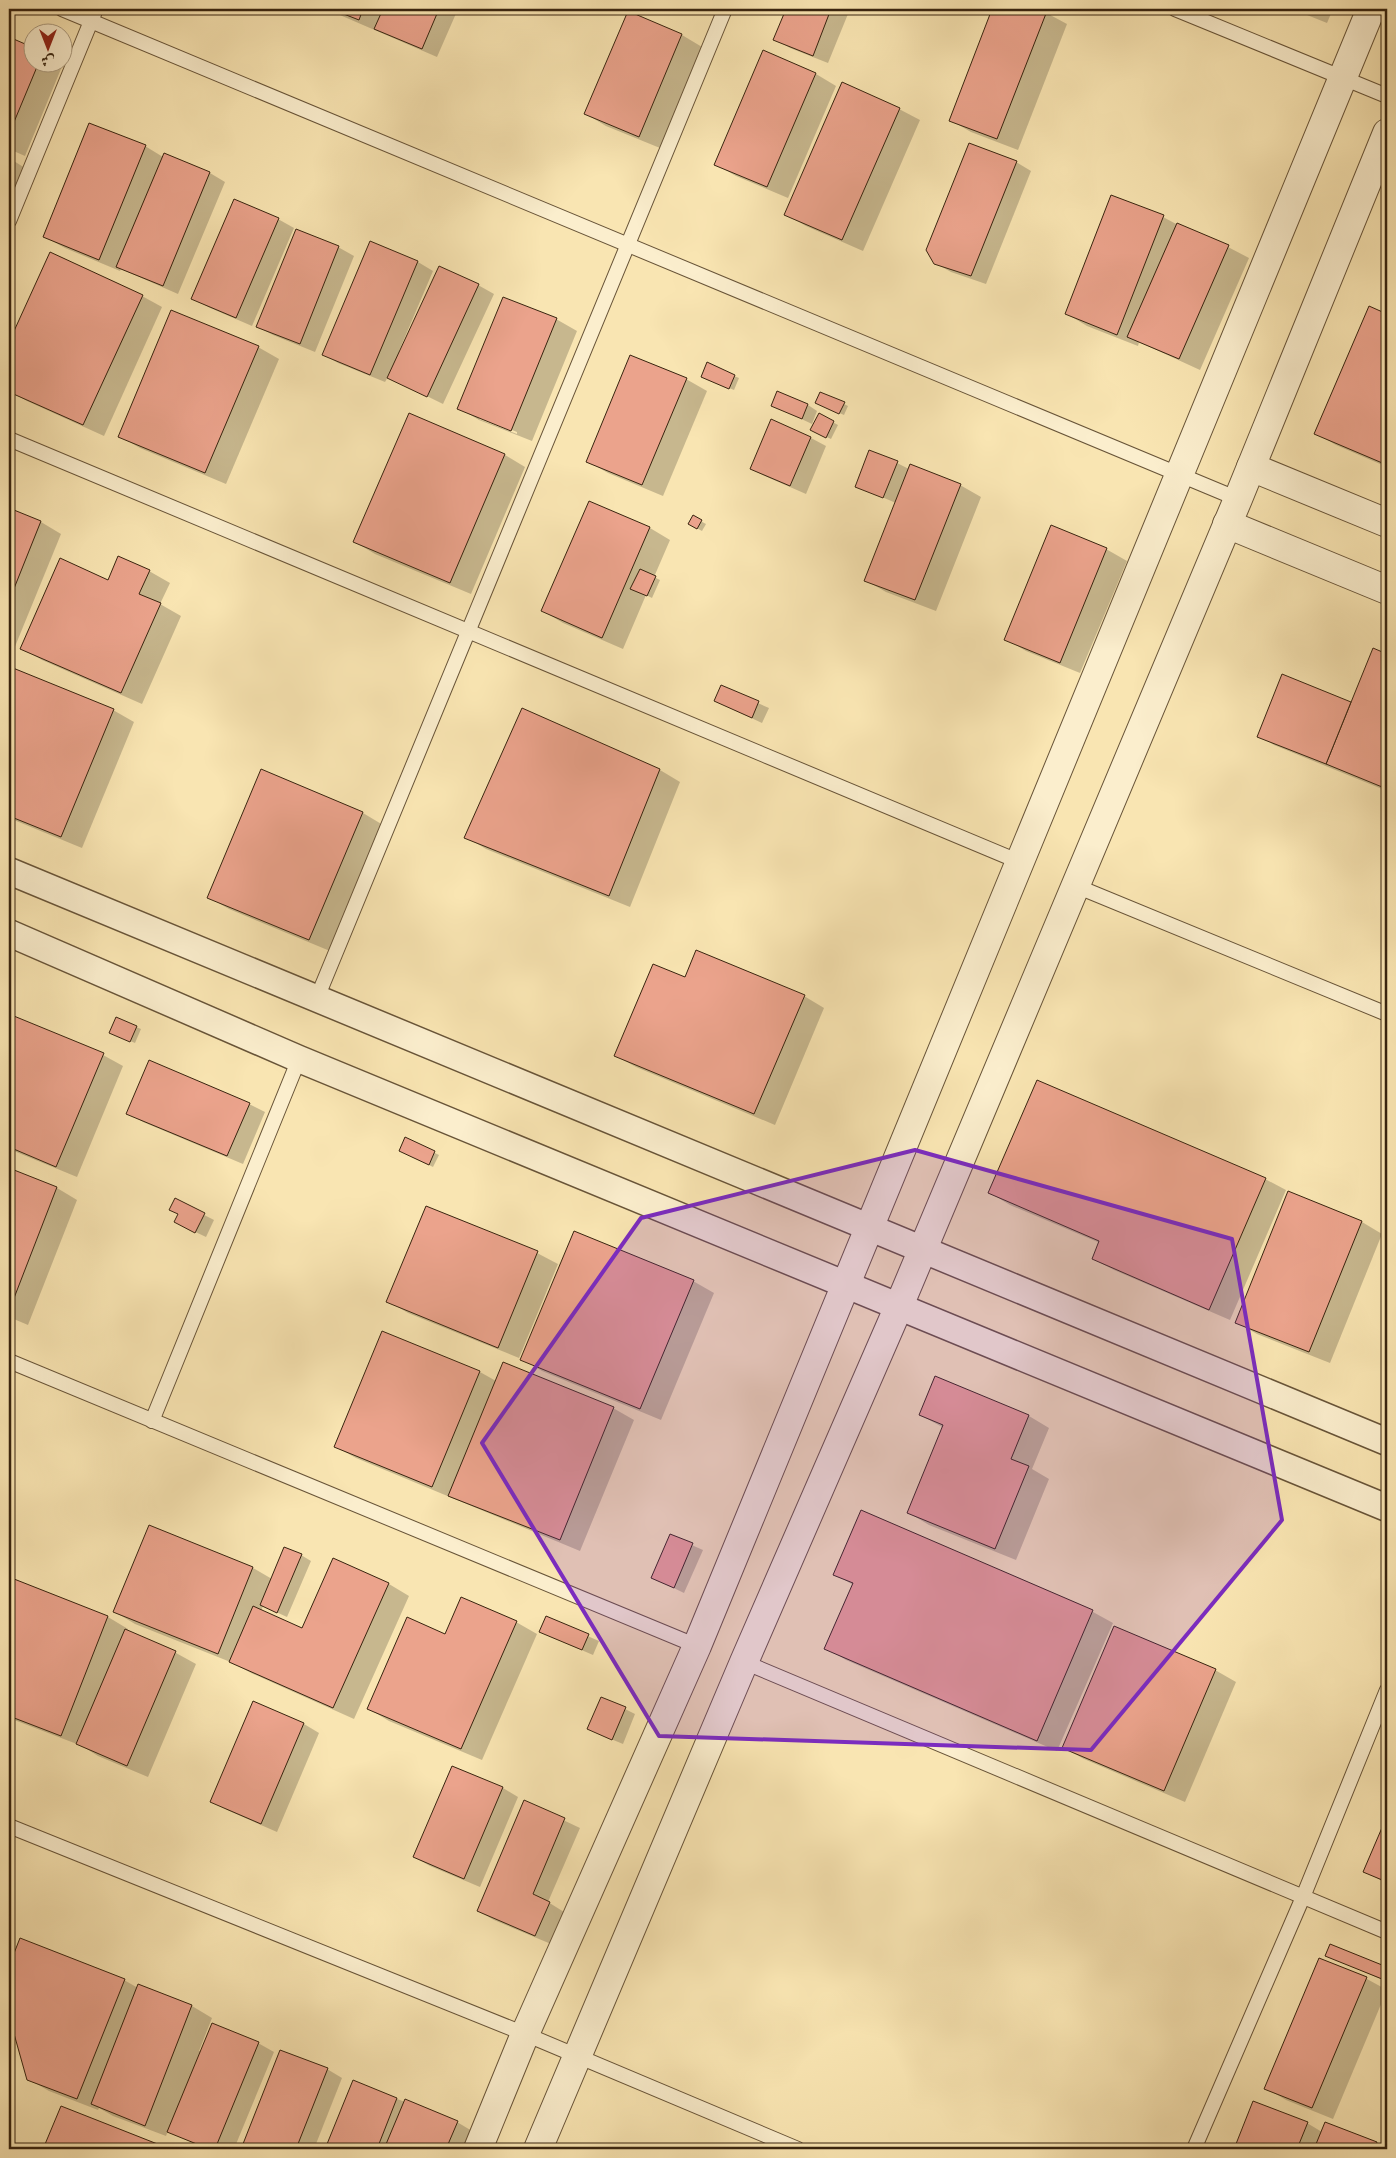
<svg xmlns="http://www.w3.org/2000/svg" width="1396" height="2158" font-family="'Old Standard TT',Amiri,serif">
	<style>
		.shadow { fill: #0003; fill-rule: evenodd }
		.building { fill: #eba38c; stroke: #38240f }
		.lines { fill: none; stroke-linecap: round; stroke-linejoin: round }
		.service-casing { stroke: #685438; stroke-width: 16 }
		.minor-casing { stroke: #685438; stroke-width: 29 }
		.tertiary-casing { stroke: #685438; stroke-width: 30 }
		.service { stroke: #fbeecd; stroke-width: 14 }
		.minor { stroke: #fbeecd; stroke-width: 26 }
		.tertiary { stroke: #fbeecd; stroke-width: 28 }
		.marked { fill: #7b2cbf; fill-opacity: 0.2; stroke: #7b2cbf; stroke-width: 4; stroke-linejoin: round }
	</style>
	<rect width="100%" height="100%" fill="#f9e5b2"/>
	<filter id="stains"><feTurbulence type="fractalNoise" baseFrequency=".004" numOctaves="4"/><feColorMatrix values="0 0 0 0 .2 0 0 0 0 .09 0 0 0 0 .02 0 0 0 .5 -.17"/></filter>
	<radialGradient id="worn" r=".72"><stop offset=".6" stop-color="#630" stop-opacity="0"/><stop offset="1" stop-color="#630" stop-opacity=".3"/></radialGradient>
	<!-- shadow -->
	<g class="shadow">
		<path d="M 326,9 L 458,9 L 437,57 Z"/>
		<path d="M 787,9 L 850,9 L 828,63 L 790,48 L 775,39 Z"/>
		<path d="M 994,9 L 1039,9 L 1067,24 L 1018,150 L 971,132 L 950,120 Z"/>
		<path d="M 1292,9 L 1333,9 L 1327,23 Z"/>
		<path d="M 628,13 L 682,35 L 702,47 L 660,148 L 606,126 L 586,114 Z"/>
		<path d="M 9,38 L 32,48 L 32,62 L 63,64 L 25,156 L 9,149 Z"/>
		<path d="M 816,74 L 836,86 L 788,198 L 736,176 L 715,164 Z"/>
		<path d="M 899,109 L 920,120 L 863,251 L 806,226 L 785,214 Z"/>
		<path d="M 145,146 L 163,157 L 164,155 L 210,173 L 225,182 L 178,294 L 121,269 L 120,271 L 65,248 L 45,237 Z"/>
		<path d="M 9,158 L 25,168 L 9,207 Z"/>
		<path d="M 1016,162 L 1031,171 L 986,284 L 951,272 L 935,263 Z"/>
		<path d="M 1163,217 L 1178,225 L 1228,247 L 1249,258 L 1200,370 L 1139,342 L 1138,346 L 1087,326 L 1067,314 Z"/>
		<path d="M 278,219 L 294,228 L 252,326 L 208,307 L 193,298 Z"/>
		<path d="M 371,242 L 418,262 L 433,271 L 399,351 L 401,352 L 478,285 L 494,294 L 443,404 L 388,377 L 385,382 L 338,363 L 323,354 Z"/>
		<path d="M 338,247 L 354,256 L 315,352 L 273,335 L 258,327 Z"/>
		<path d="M 50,254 L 142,296 L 162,307 L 104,436 L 27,401 L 9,391 L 9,345 Z"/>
		<path d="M 1370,308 L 1387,315 L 1387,467 L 1336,445 L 1315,433 Z"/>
		<path d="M 556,319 L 577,331 L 532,441 L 479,420 L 459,408 ZM 479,416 L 517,432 L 517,434 L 479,419 Z"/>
		<path d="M 258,347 L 279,359 L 226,484 L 140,448 L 119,436 Z"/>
		<path d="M 734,376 L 739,378 L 734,390 L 707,379 Z"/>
		<path d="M 686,379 L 707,391 L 663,496 L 608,473 L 587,461 Z"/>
		<path d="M 844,404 L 848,406 L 844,415 L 821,405 Z"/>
		<path d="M 772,405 L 808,405 L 817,411 L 812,424 Z"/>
		<path d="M 410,415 L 505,455 L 525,467 L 471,594 L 375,554 L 355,542 Z"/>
		<path d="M 820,415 L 838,425 L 831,439 L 812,430 Z"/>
		<path d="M 771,421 L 811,438 L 826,446 L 806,494 L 767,477 L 751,469 Z"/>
		<path d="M 897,463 L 909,469 L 960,485 L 981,497 L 936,611 L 886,592 L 865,580 L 896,503 L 856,486 Z"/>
		<path d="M 590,502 L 650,528 L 670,540 L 654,577 L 660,580 L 652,598 L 646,595 L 623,649 L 563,623 L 543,611 Z"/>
		<path d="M 9,509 L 41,522 L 61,534 L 14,649 L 9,647 Z"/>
		<path d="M 693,517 L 706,524 L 702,531 L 689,524 Z"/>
		<path d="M 1106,549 L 1127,561 L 1080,673 L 1026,651 L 1006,639 Z"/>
		<path d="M 149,571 L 170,583 L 160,604 L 181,616 L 142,704 L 42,660 L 21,648 L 109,581 Z"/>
		<path d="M 1374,650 L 1387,655 L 1387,791 L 1274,745 L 1259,736 L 1283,676 L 1352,704 Z"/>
		<path d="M 9,678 L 113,710 L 134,722 L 82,848 L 9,818 Z"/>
		<path d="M 721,687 L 769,708 L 762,723 L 715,701 Z"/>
		<path d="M 523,709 L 660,770 L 680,782 L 630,907 L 486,849 L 466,837 Z"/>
		<path d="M 262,771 L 363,813 L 383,825 L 330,951 L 229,909 L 208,897 Z"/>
		<path d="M 686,979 L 804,996 L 824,1008 L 775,1125 L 636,1067 L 616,1056 Z"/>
		<path d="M 9,1015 L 103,1055 L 123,1066 L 77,1177 L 9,1149 Z"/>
		<path d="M 117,1019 L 141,1029 L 135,1043 L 116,1035 Z"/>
		<path d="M 249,1104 L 265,1112 L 243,1164 L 143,1122 L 128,1113 Z"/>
		<path d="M 406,1139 L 439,1155 L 433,1167 L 405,1153 Z"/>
		<path d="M 9,1169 L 57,1188 L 77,1200 L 28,1325 L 9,1317 Z"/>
		<path d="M 1265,1179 L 1286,1190 L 1230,1320 L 1114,1270 L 1093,1259 L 1100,1243 L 1010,1205 L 990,1193 Z"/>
		<path d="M 1288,1193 L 1362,1222 L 1382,1234 L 1330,1363 L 1257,1334 L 1236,1322 Z"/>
		<path d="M 175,1200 L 214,1220 L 206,1237 L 185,1227 Z"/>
		<path d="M 537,1253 L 558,1264 L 519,1358 L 408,1313 L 388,1301 Z"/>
		<path d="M 693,1281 L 714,1293 L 661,1420 L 542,1371 L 522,1359 Z"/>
		<path d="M 480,1372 L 496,1381 L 613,1408 L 634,1420 L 580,1551 L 356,1458 L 336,1447 Z"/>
		<path d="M 935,1378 L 1029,1416 L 1049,1428 L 1032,1469 L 1049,1479 L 1016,1560 L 929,1525 L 909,1513 L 944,1428 L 920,1415 Z"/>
		<path d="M 862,1512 L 1093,1612 L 1113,1623 L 1057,1751 L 846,1660 L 826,1648 L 853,1585 L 835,1574 Z"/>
		<path d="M 150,1526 L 253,1568 L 272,1579 L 301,1555 L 311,1561 L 287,1617 L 263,1606 L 261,1611 L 303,1630 L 389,1584 L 409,1596 L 354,1719 L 251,1673 L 233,1663 L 135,1624 L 115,1612 Z"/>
		<path d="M 671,1536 L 703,1550 L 684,1593 L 653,1578 Z"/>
		<path d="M 9,1578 L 108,1617 L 128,1629 L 127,1632 L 176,1653 L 196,1664 L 148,1777 L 98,1756 L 82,1746 L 9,1718 Z"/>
		<path d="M 546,1618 L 599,1641 L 593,1655 L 540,1632 Z"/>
		<path d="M 516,1622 L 537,1634 L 482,1760 L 389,1721 L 369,1709 Z"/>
		<path d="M 1215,1670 L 1236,1682 L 1185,1802 L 1084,1759 L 1064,1748 Z"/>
		<path d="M 254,1702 L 304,1724 L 319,1733 L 277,1832 L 227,1810 L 211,1801 Z"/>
		<path d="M 625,1709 L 635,1714 L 623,1744 L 599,1734 Z"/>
		<path d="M 453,1767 L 503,1788 L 518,1797 L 480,1887 L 430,1866 L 414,1857 Z"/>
		<path d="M 525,1802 L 580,1828 L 548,1902 L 564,1912 L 551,1944 L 494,1920 L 478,1911 Z"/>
		<path d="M 1387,1819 L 1387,1884 L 1364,1871 Z"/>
		<path d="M 21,1940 L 124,1980 L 138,1988 L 139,1986 L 192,2006 L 212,2018 L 199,2051 L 258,2043 L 274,2052 L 234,2149 L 206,2149 L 168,2131 L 166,2136 L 113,2116 L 99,2108 L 98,2110 L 49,2091 L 28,2079 L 9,2012 L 9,1970 Z"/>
		<path d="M 1331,1946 L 1387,1969 L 1387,1982 L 1327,1955 Z"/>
		<path d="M 1320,1959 L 1367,1979 L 1387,1990 L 1333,2119 L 1286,2100 L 1266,2088 Z"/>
		<path d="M 281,2051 L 327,2069 L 342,2078 L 314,2149 L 242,2149 Z"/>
		<path d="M 353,2082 L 457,2122 L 477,2134 L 471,2149 L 327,2149 Z"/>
		<path d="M 1254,2103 L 1307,2123 L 1322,2132 L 1326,2124 L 1384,2148 L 1385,2146 L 1387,2149 L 1236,2149 Z"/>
		<path d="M 61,2108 L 159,2146 L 164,2149 L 45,2149 Z"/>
	</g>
	<!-- building -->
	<g class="building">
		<path d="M 331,9 L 363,9 L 359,20 Z"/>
		<path d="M 383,9 L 439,9 L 422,49 L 374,29 Z"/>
		<path d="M 786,9 L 831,9 L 813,56 L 773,40 Z"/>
		<path d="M 992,9 L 1042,9 L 1047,11 L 997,139 L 949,121 Z"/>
		<path d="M 628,11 L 682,34 L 639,137 L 584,114 Z"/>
		<path d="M 9,37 L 32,47 L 32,62 L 39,62 L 9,134 Z"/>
		<path d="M 763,50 L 816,73 L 767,187 L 714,165 Z"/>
		<path d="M 842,82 L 900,108 L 842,240 L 784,215 Z"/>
		<path d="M 89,123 L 146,145 L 99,260 L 43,237 Z"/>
		<path d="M 969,143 L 1017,161 L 971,276 L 934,264 L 926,250 Z"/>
		<path d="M 164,153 L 210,172 L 163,286 L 116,267 Z"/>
		<path d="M 1111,195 L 1164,215 L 1117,335 L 1065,314 Z"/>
		<path d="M 234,199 L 279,218 L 236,318 L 191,299 Z"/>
		<path d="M 1177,223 L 1229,245 L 1179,359 L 1127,337 Z"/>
		<path d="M 296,229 L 339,246 L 300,344 L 256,327 Z"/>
		<path d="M 370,241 L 418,261 L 370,375 L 322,355 Z"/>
		<path d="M 50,252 L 143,295 L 83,425 L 9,392 L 9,342 Z"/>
		<path d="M 439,266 L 479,284 L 427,397 L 387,378 Z"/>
		<path d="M 503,297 L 557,318 L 511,431 L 457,409 Z"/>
		<path d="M 1369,306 L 1387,314 L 1387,465 L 1314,434 Z"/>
		<path d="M 171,310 L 259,346 L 205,473 L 118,437 Z"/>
		<path d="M 630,355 L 687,378 L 642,485 L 586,462 Z"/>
		<path d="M 707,362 L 735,375 L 729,389 L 701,377 Z"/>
		<path d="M 777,391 L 808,404 L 802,419 L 771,406 Z"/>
		<path d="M 820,392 L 845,402 L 839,414 L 815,403 Z"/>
		<path d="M 409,413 L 505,454 L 450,583 L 353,542 Z"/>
		<path d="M 819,413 L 834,421 L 826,438 L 810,430 Z"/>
		<path d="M 771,419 L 811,437 L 790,486 L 750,469 Z"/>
		<path d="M 869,450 L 898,461 L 883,498 L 855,487 Z"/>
		<path d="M 910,464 L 961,484 L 915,600 L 864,581 Z"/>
		<path d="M 589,501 L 650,527 L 602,638 L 541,611 Z"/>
		<path d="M 9,508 L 41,521 L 9,601 Z"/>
		<path d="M 693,515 L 702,520 L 697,529 L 688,524 Z"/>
		<path d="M 1051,525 L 1107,548 L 1060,663 L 1004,640 Z"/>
		<path d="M 118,556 L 150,570 L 139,594 L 161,603 L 121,693 L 20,649 L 60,558 L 108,580 Z"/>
		<path d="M 640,569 L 656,576 L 647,596 L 630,589 Z"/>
		<path d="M 1373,648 L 1387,654 L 1387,789 L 1326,764 Z"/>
		<path d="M 13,668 L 114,709 L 61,837 L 9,816 L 9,679 Z"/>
		<path d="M 1282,674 L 1351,702 L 1326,764 L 1257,737 Z"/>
		<path d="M 721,685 L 759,701 L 752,718 L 714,701 Z"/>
		<path d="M 522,708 L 660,769 L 609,896 L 464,838 Z"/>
		<path d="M 261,769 L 363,812 L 309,940 L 207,898 Z"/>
		<path d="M 696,950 L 805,995 L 754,1114 L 614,1056 L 653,964 L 685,977 Z"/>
		<path d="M 9,1014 L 104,1053 L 56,1167 L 9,1147 Z"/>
		<path d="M 116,1017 L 137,1026 L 130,1042 L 109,1033 Z"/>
		<path d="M 149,1060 L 250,1103 L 227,1156 L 126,1114 Z"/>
		<path d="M 1037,1080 L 1266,1178 L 1209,1310 L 1092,1259 L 1099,1241 L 988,1193 Z"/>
		<path d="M 405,1137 L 435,1151 L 429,1165 L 399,1151 Z"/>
		<path d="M 9,1168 L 57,1187 L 9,1311 Z"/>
		<path d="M 1288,1191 L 1362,1221 L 1309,1352 L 1235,1323 Z"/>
		<path d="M 175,1198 L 205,1213 L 195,1233 L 174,1222 L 178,1214 L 169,1210 Z"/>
		<path d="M 426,1206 L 538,1251 L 498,1348 L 386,1302 Z"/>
		<path d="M 574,1231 L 694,1280 L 640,1409 L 520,1360 Z"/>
		<path d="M 382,1331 L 480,1371 L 432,1487 L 334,1447 Z"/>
		<path d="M 503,1362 L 614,1407 L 560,1540 L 448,1496 Z"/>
		<path d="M 935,1376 L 1029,1415 L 1011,1459 L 1029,1466 L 995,1549 L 907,1513 L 943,1425 L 919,1415 Z"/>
		<path d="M 861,1510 L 1093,1610 L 1037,1741 L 824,1649 L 853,1583 L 833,1575 Z"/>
		<path d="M 149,1525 L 253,1567 L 218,1654 L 113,1612 Z"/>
		<path d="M 670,1534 L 693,1543 L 674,1588 L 651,1578 Z"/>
		<path d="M 284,1547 L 302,1554 L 277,1613 L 260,1605 Z"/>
		<path d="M 333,1558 L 389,1583 L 333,1708 L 229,1662 L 253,1606 L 302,1628 Z"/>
		<path d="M 9,1577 L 108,1616 L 61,1736 L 9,1716 Z"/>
		<path d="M 461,1597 L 517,1621 L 461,1749 L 367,1709 L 407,1617 L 445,1634 Z"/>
		<path d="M 546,1616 L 589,1634 L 582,1650 L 539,1632 Z"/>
		<path d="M 1114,1626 L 1216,1669 L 1164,1791 L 1062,1748 Z"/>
		<path d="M 125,1629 L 176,1651 L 127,1766 L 76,1744 Z"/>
		<path d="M 601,1697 L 626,1707 L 612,1740 L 587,1729 Z"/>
		<path d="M 253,1701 L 304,1723 L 261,1824 L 210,1802 Z"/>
		<path d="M 452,1766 L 503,1787 L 464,1879 L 413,1857 Z"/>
		<path d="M 524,1800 L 565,1818 L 533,1894 L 550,1902 L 535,1936 L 477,1911 Z"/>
		<path d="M 1387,1816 L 1387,1882 L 1363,1872 Z"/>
		<path d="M 20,1938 L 125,1979 L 77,2099 L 27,2080 L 9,2016 L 9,1966 Z"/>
		<path d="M 1330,1944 L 1387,1967 L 1387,1981 L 1325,1956 Z"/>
		<path d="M 1319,1958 L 1367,1977 L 1312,2108 L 1264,2089 Z"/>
		<path d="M 138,1984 L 192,2005 L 145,2126 L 91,2104 Z"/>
		<path d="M 212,2023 L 259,2042 L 215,2149 L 209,2149 L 167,2132 Z"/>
		<path d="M 280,2050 L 328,2068 L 296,2149 L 241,2149 Z"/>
		<path d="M 353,2080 L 397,2098 L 377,2149 L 325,2149 Z"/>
		<path d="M 405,2099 L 458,2121 L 446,2149 L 384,2149 Z"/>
		<path d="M 1253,2101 L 1308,2122 L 1297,2149 L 1234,2149 Z"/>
		<path d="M 61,2106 L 160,2145 L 158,2149 L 43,2149 Z"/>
		<path d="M 1325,2122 L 1377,2142 L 1375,2149 L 1314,2149 Z"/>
	</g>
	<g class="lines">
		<defs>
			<g id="service">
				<path d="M 62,9 L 1238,499"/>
				<path d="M 1175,9 L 1387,96"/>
				<path d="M 9,221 L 96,9"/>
				<path d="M 9,439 L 1020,862"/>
				<path d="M 1076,886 L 1387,1014"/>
				<path d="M 317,998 L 725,9"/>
				<path d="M 9,1361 L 697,1646"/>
				<path d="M 152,1421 L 299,1059"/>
				<path d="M 744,1662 L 1387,1932"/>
				<path d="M 9,1826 L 525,2034 L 798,2149"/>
				<path d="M 1194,2149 L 1303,1897 L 1387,1690"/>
			</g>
			<g id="minor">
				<path d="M 9,871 L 1387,1442"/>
				<path d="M 9,933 L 299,1059 L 1387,1508"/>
			</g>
			<g id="tertiary">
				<path d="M 1251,467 L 1387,523"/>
				<path d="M 1227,524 L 1387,590"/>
				<path d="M 478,2149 L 525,2034 L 697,1646 L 1371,9"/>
				<path d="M 538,2149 L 744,1662 L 899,1306 L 1238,499 L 1387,133"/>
			</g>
		</defs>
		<!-- service casing -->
		<use href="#service" class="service-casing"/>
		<!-- minor casing -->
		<use href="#minor" class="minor-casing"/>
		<!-- tertiary casing -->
		<use href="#tertiary" class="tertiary-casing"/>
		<!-- service -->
		<use href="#service" class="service"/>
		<!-- minor -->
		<use href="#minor" class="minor"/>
		<!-- tertiary -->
		<use href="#tertiary" class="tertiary"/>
	</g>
	<!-- marked area -->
	<path class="marked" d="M 915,1150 L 1232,1239 L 1282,1520 L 1091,1750 L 659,1736 L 482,1443 L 641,1218 Z"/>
	<!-- margin -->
	<rect width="1396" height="2158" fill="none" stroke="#f9e5b2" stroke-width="30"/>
	<rect x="10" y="10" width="1376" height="2138" fill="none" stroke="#38240f" stroke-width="2.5"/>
	<rect x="15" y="15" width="1366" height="2128" fill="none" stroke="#38240f"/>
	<!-- north arrow -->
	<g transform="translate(48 48) rotate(180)"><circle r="24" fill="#fbeecd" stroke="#ad9d81"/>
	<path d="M0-4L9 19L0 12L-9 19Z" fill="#8f2418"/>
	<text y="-8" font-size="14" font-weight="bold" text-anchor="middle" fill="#38240f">ش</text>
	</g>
	<rect width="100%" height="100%" filter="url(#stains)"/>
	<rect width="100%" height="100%" fill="url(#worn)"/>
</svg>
